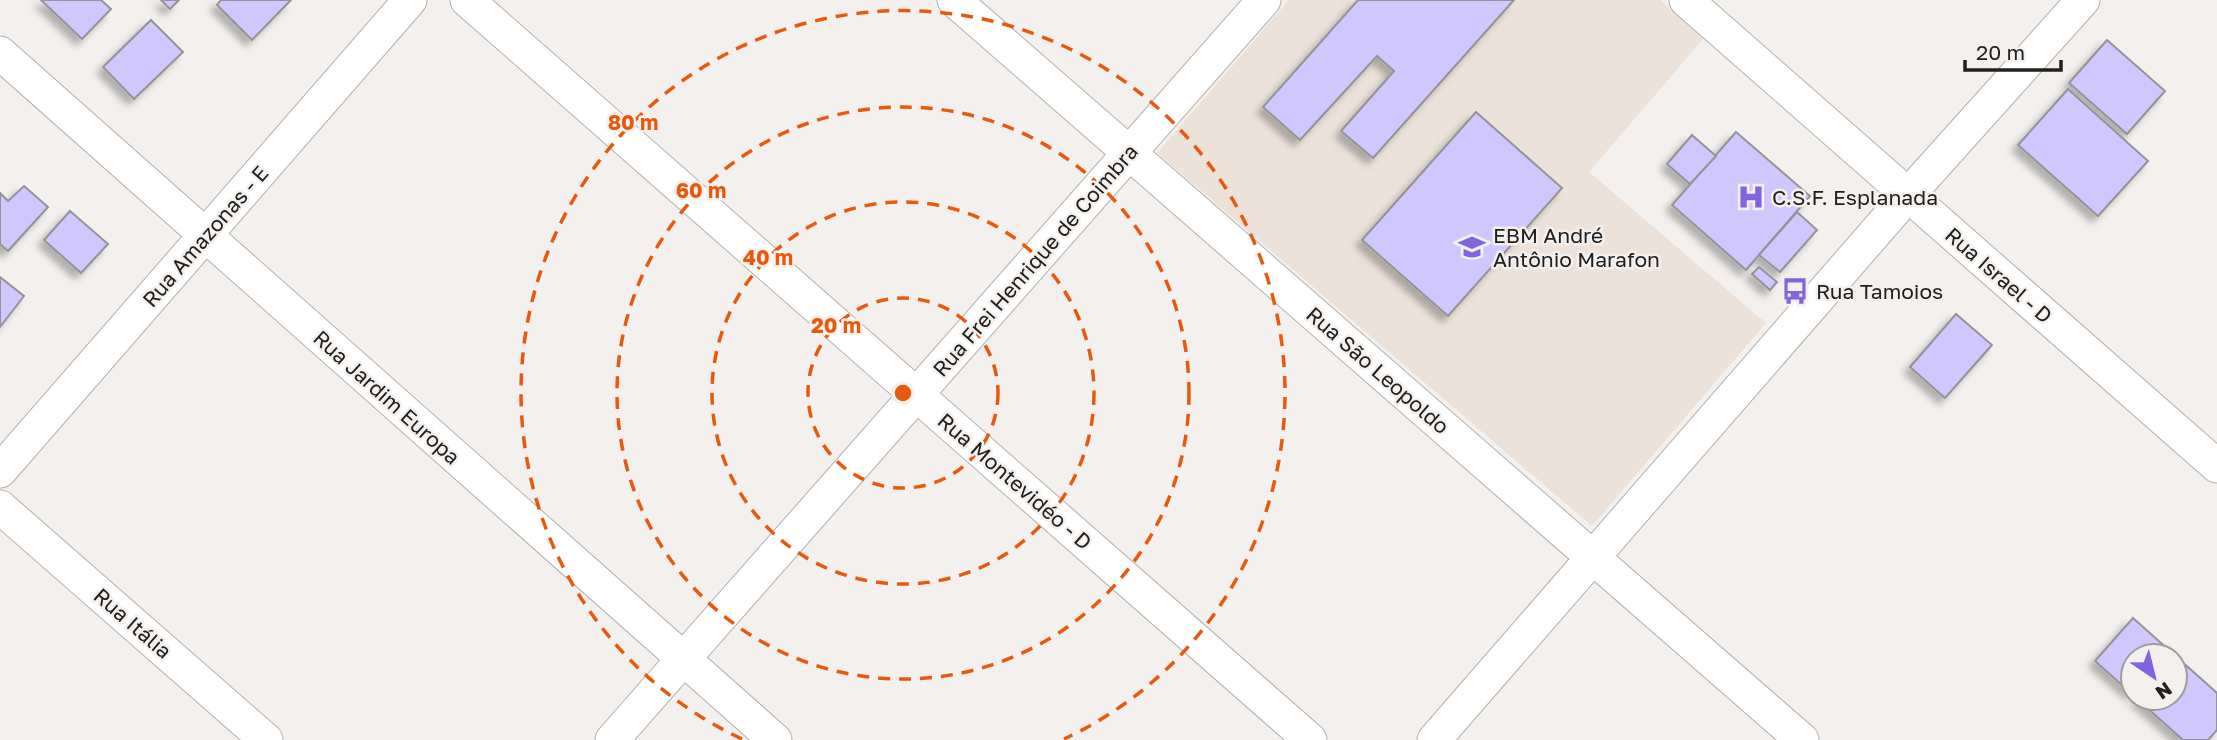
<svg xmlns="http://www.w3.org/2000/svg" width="2217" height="740" font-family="'Golos Text',sans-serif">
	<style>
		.built { fill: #ece2da }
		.building { fill: #cfc7fe; stroke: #949397; stroke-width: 2; filter: url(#shadow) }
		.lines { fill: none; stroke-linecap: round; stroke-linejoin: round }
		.minor-casing { stroke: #b3b0ad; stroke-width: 35 }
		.minor { stroke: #fff; stroke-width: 33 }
		.ring { fill: none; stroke: #e8590c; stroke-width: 3.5; stroke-dasharray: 12 9 }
		.labels { text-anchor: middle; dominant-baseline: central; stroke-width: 5; stroke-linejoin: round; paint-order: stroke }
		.poi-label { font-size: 21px; fill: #21201f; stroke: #f3f0ed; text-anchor: start }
		.street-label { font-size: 21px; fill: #21201f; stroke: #f3f0ed }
		.centre { fill: #e8590c; stroke: #f3f0ed; stroke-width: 3.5 }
		.ring-label { font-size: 21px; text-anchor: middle; font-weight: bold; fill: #e8590c; stroke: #f3f0ed; stroke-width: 5; stroke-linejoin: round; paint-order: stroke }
	</style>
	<defs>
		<filter id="shadow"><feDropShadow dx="-6" dy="6" stdDeviation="3.5" flood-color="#0004"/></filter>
	</defs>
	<rect width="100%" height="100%" fill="#f3f0ed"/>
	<!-- built -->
	<path class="built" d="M 1289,0 L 1660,0 L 1704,38 L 1589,172 L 1766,323 L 1592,526 L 1157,153 Z"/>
	<!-- building -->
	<g class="building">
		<path d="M 41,0 L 101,0 L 111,9 L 82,39 Z"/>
		<path d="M 161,0 L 179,0 L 170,9 Z"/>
		<path d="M 221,0 L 291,0 L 252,40 L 217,5 Z"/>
		<path d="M 1358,0 L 1514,0 L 1373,158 L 1341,131 L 1394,71 L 1377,56 L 1300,140 L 1263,107 Z"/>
		<path d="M 151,20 L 183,52 L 134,99 L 103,67 Z"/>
		<path d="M 2107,40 L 2165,91 L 2127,134 L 2069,83 Z"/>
		<path d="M 2068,89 L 2148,161 L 2098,216 L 2018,145 Z"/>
		<path d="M 1476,112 L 1562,188 L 1448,316 L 1362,240 Z"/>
		<path d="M 1736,132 L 1810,196 L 1746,270 L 1672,205 Z"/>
		<path d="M 1692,135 L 1716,156 L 1690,184 L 1667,164 Z"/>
		<path d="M 24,186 L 48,207 L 8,251 L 0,244 L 0,193 L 8,201 Z"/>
		<path d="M 70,211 L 108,244 L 81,273 L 44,240 Z"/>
		<path d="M 1797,212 L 1817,230 L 1780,272 L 1759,255 Z"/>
		<path d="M 1759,267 L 1777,282 L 1770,290 L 1752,274 Z"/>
		<path d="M 0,277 L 24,296 L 0,327 Z"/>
		<path d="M 1956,314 L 1992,345 L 1945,398 L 1910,367 Z"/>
		<path d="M 2133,618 L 2217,693 L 2217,730 L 2208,740 L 2183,740 L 2136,698 L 2175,698 L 2175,656 L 2133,656 L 2133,695 L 2095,661 Z"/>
	</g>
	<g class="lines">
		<defs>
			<g id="minor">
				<path d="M 467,0 L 1310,740"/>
				<path d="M 954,0 L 1802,740"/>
				<path d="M 1686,0 L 2217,466"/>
				<path d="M 0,53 L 775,740"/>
				<path d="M 0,471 L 410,0"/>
				<path d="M 0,507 L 266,740"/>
				<path d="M 612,740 L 1264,0"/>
				<path d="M 1434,740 L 1908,195 L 2083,0"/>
			</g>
		</defs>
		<!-- minor casing -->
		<use href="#minor" class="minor-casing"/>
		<!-- minor -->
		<use href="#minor" class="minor"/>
	</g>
	<!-- distance rings -->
	<g class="ring">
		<circle cx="903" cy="393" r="95"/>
		<circle cx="903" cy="393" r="191"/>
		<circle cx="903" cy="393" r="286"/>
		<path d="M742 739A382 382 0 1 1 1064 739"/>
	</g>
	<!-- icons -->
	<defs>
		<symbol id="hospital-bare" viewBox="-9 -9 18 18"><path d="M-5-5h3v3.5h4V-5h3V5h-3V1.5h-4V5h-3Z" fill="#8164e0" stroke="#f3f0ed" stroke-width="2.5" paint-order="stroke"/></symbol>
		<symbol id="school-bare" viewBox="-9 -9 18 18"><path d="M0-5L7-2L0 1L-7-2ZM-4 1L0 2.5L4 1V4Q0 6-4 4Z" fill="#8164e0" stroke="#f3f0ed" stroke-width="2.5" paint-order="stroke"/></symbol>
		<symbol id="bus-bare" viewBox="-9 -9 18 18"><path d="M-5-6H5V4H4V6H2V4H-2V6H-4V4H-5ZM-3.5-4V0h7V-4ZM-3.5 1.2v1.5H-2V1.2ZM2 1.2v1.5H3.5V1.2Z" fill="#8164e0" stroke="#f3f0ed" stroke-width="2.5" paint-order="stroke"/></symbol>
	</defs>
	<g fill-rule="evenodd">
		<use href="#hospital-bare" x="1732" y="178" width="38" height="38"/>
		<use href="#school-bare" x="1453" y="228" width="38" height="38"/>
		<use href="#bus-bare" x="1776" y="272" width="38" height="38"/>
	</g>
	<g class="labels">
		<!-- poi labels -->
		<g class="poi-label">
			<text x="1772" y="197">C.S.F. Esplanada</text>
			<text x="1493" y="235">EBM André<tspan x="1493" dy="24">Antônio Marafon</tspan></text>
			<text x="1816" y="291">Rua Tamoios</text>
		</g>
		<!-- street labels -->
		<g class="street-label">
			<text transform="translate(205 236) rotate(-49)">Rua Amazonas - E</text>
			<text transform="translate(1035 260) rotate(-49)">Rua Frei Henrique de Coimbra</text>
			<text transform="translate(1999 275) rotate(41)">Rua Israel - D</text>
			<text transform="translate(1378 370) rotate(41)">Rua São Leopoldo</text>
			<text transform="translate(387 397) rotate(42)">Rua Jardim Europa</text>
			<text transform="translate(1015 481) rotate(41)">Rua Montevidéo - D</text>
			<text transform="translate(133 623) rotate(41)">Rua Itália</text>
		</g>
	</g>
	<circle cx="903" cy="393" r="10" class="centre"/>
	<g class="ring-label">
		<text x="633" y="130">80 m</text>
		<text x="701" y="198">60 m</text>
		<text x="768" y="265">40 m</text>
		<text x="836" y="333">20 m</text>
	</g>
	<!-- north arrow -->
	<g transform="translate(2154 677) rotate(145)"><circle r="33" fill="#f3f0ed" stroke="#9f9d9b" stroke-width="2"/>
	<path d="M0-5L12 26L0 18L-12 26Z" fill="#8164e0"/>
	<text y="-10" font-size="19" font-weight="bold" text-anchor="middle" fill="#21201f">N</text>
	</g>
	<!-- scale -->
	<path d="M1965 60v10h96v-10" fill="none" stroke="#21201f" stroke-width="3.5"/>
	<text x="1976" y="60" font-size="21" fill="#21201f" stroke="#f3f0ed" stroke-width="5" paint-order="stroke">20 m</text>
</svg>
